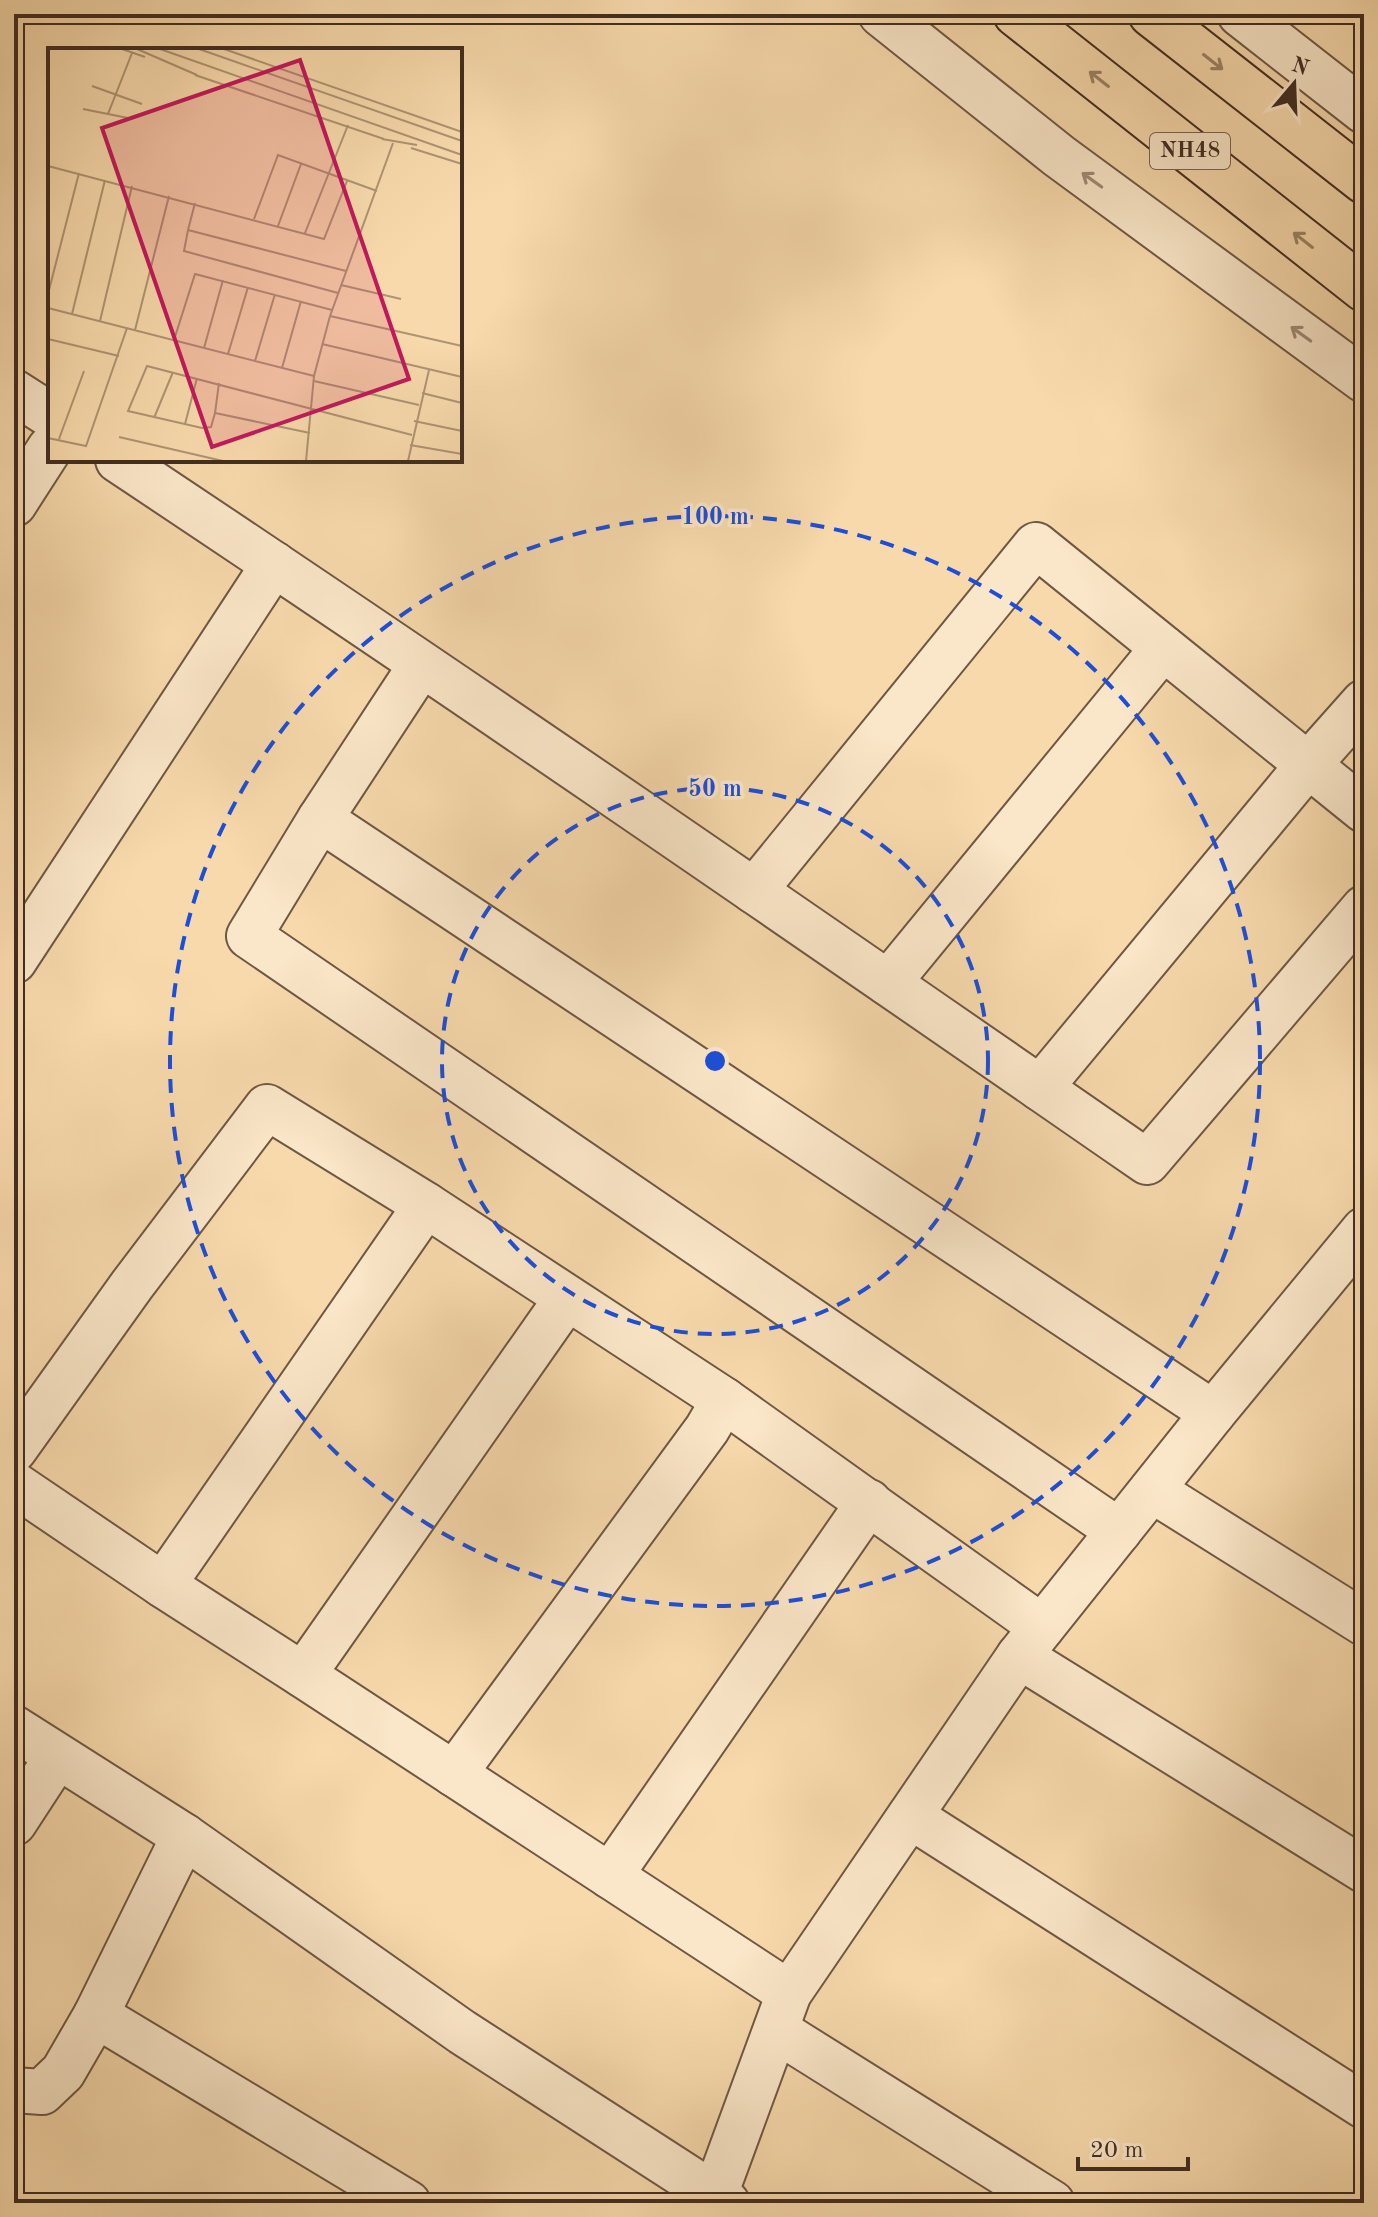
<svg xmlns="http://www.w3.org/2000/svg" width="1378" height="2217" font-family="'Old Standard TT',serif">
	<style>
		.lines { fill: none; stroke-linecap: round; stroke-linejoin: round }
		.minor-casing { stroke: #6e5844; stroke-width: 48 }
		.highway-casing { stroke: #412d22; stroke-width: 48 }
		.minor { stroke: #fae6c8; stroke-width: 44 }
		.highway { stroke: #f7d9ab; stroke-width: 44 }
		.oneway { stroke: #9c8366 }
		.oneway2 { stroke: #9e8a75 }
		.ring { fill: none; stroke: #1d4ed8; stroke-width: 4; stroke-dasharray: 14 10 }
		.labels { text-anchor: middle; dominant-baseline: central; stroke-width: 7; stroke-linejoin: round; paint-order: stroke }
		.shield { fill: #fae6c8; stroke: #786454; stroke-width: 2 }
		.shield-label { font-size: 22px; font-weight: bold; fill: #412d22 }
		.inset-road { fill: none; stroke: #ae9474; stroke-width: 2 }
		.view { fill: #c2185b; fill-opacity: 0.15; stroke: #c2185b; stroke-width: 4 }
		.inset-edge { fill: none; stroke: #412d22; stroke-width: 4 }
		.centre { fill: #1d4ed8; stroke: #fae6c8; stroke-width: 4 }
		.ring-label { font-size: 24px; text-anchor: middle; font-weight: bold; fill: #1d4ed8; stroke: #fae6c8; stroke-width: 7; stroke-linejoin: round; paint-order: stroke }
	</style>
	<rect width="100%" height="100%" fill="#f7d9ab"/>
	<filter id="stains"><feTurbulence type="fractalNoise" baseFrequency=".0025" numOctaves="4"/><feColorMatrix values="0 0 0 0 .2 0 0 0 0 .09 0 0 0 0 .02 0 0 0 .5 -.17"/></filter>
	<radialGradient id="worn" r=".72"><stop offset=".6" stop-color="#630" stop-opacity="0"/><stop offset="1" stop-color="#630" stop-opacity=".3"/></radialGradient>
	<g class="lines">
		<defs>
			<g id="minor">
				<path d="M 881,14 L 1059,156 L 1364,380"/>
				<path d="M 1240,14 L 1364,111"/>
				<path d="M 14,392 L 50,415"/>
				<path d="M 118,460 C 464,690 806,926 1147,1162 L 1364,908"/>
				<path d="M 14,504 L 50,448"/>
				<path d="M 421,665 L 320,819 L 1213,1413"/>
				<path d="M 320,819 L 249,936 L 1119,1531"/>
				<path d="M 754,891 L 1036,545 L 1364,810"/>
				<path d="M 14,961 L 274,564"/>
				<path d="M 888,983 L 1163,648"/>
				<path d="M 1040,1088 L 1308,765 L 1364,702"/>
				<path d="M 14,1450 L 132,1285 L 267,1107 L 426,1205 L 724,1400 L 1042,1627"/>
				<path d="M 14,1484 L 163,1585 L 303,1675 L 789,1993"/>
				<path d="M 1152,1490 L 1364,1623"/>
				<path d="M 163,1585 L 426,1205"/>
				<path d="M 1019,1656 L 1364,1870"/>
				<path d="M 303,1675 L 567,1298"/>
				<path d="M 14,1728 L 184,1836 L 462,2032 L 727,2203"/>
				<path d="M 454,1774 L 707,1429 L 724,1400"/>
				<path d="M 910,1816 L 1364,2106"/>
				<path d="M 14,1823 L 57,1757"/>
				<path d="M 184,1836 L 96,2015 L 408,2203"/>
				<path d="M 610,1876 L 869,1502"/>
				<path d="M 776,2030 L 1052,2203"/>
				<path d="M 14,2090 L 42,2092 L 63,2072 L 96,2015"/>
				<path d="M 712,2203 L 789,1993 L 1019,1656 L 1213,1413 L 1364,1230"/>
			</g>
			<g id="highway">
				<path d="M 1016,14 L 1364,289"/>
				<path d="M 1151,14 L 1364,181"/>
			</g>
		</defs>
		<!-- minor casing -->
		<use href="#minor" class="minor-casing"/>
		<!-- highway casing -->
		<use href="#highway" class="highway-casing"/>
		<!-- minor -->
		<use href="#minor" class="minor"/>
		<!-- highway -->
		<use href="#highway" class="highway"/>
	</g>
	<!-- one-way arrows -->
	<defs><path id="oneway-shaft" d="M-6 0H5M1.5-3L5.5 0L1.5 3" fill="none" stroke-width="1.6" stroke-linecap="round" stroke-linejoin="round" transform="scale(2)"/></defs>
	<g class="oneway">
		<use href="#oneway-shaft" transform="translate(1213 62) rotate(38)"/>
		<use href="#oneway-shaft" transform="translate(1099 79) rotate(-142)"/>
		<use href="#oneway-shaft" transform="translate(1303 240) rotate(-142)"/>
	</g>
	<g class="oneway2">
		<use href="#oneway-shaft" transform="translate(1092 180) rotate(-144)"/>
		<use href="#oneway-shaft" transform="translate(1301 334) rotate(-144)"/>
	</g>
	<!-- distance rings -->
	<g class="ring">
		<circle cx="715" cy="1061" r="273"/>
		<circle cx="715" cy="1061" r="545"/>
	</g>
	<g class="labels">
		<!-- shield labels -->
		<rect class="shield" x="1150" y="133" width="80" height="36" rx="6"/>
		<g class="shield-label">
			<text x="1190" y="151">NH48</text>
		</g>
	</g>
	<!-- overview -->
	<g transform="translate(48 48)">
		<rect width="414" height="414" fill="#f7d9ab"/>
		<path class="inset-road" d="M 74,1 L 97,9M 89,1 L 149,27M 112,1 L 414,107M 151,1 L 414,93M 176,1 L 414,84M 147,27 L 336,91M 44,38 L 94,56M 35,61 L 60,66M 80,70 L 60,66 L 84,5M 334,91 L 369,97M 363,100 L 414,116M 0,118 L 276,191 L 299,133M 147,155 L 140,182 L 298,223M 206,171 L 230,107 L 329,143M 230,178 L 253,116M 140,182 L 136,203 L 290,245M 257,185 L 300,77M 293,237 L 353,251M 0,246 L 31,125M 0,260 L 266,328M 24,266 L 57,132M 282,268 L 414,298M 52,273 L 84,138M 87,282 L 121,148M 0,291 L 71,308M 126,292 L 147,226 L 284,262M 274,296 L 414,329M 156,300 L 175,232M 180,306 L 200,239M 207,313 L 227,246M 234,320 L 253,253M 266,333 L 371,357M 171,335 L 167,365 L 262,385M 374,345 L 414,355M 167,365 L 163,379 L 154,380 L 80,363 L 99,318 L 364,387M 106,370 L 125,324M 366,373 L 414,383M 137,376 L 149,330M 71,389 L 175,413M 0,390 L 38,398 L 79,280M 11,391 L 36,323M 362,397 L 414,406M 258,413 L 266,328 L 282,268 L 345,95M 360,413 L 381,322"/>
		<path class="view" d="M 252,12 L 361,331 L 164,399 L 54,80 Z"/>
		<rect width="414" height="414" class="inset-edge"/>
	</g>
	<circle cx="715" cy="1061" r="12" class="centre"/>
	<g class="ring-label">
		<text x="715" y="524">100 m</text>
		<text x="715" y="796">50 m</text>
	</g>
	<!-- margin -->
	<rect width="1378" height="2217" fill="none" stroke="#f7d9ab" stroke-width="48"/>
	<rect x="16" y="16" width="1346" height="2185" fill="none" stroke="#412d22" stroke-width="4"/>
	<rect x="24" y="24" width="1330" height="2169" fill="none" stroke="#412d22" stroke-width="2"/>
	<!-- north arrow -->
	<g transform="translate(1294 84) rotate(19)" stroke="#fae6c8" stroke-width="6" paint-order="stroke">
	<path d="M0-6L14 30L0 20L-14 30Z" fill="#412d22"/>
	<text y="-12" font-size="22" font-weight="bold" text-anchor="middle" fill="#412d22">N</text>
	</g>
	<!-- scale -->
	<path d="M1078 2157v12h110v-12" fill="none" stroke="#412d22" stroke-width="4"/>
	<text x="1090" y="2157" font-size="24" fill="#412d22" stroke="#fae6c8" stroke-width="6" paint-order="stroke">20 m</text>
	<rect width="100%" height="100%" filter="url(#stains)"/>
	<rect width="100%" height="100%" fill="url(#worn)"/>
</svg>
